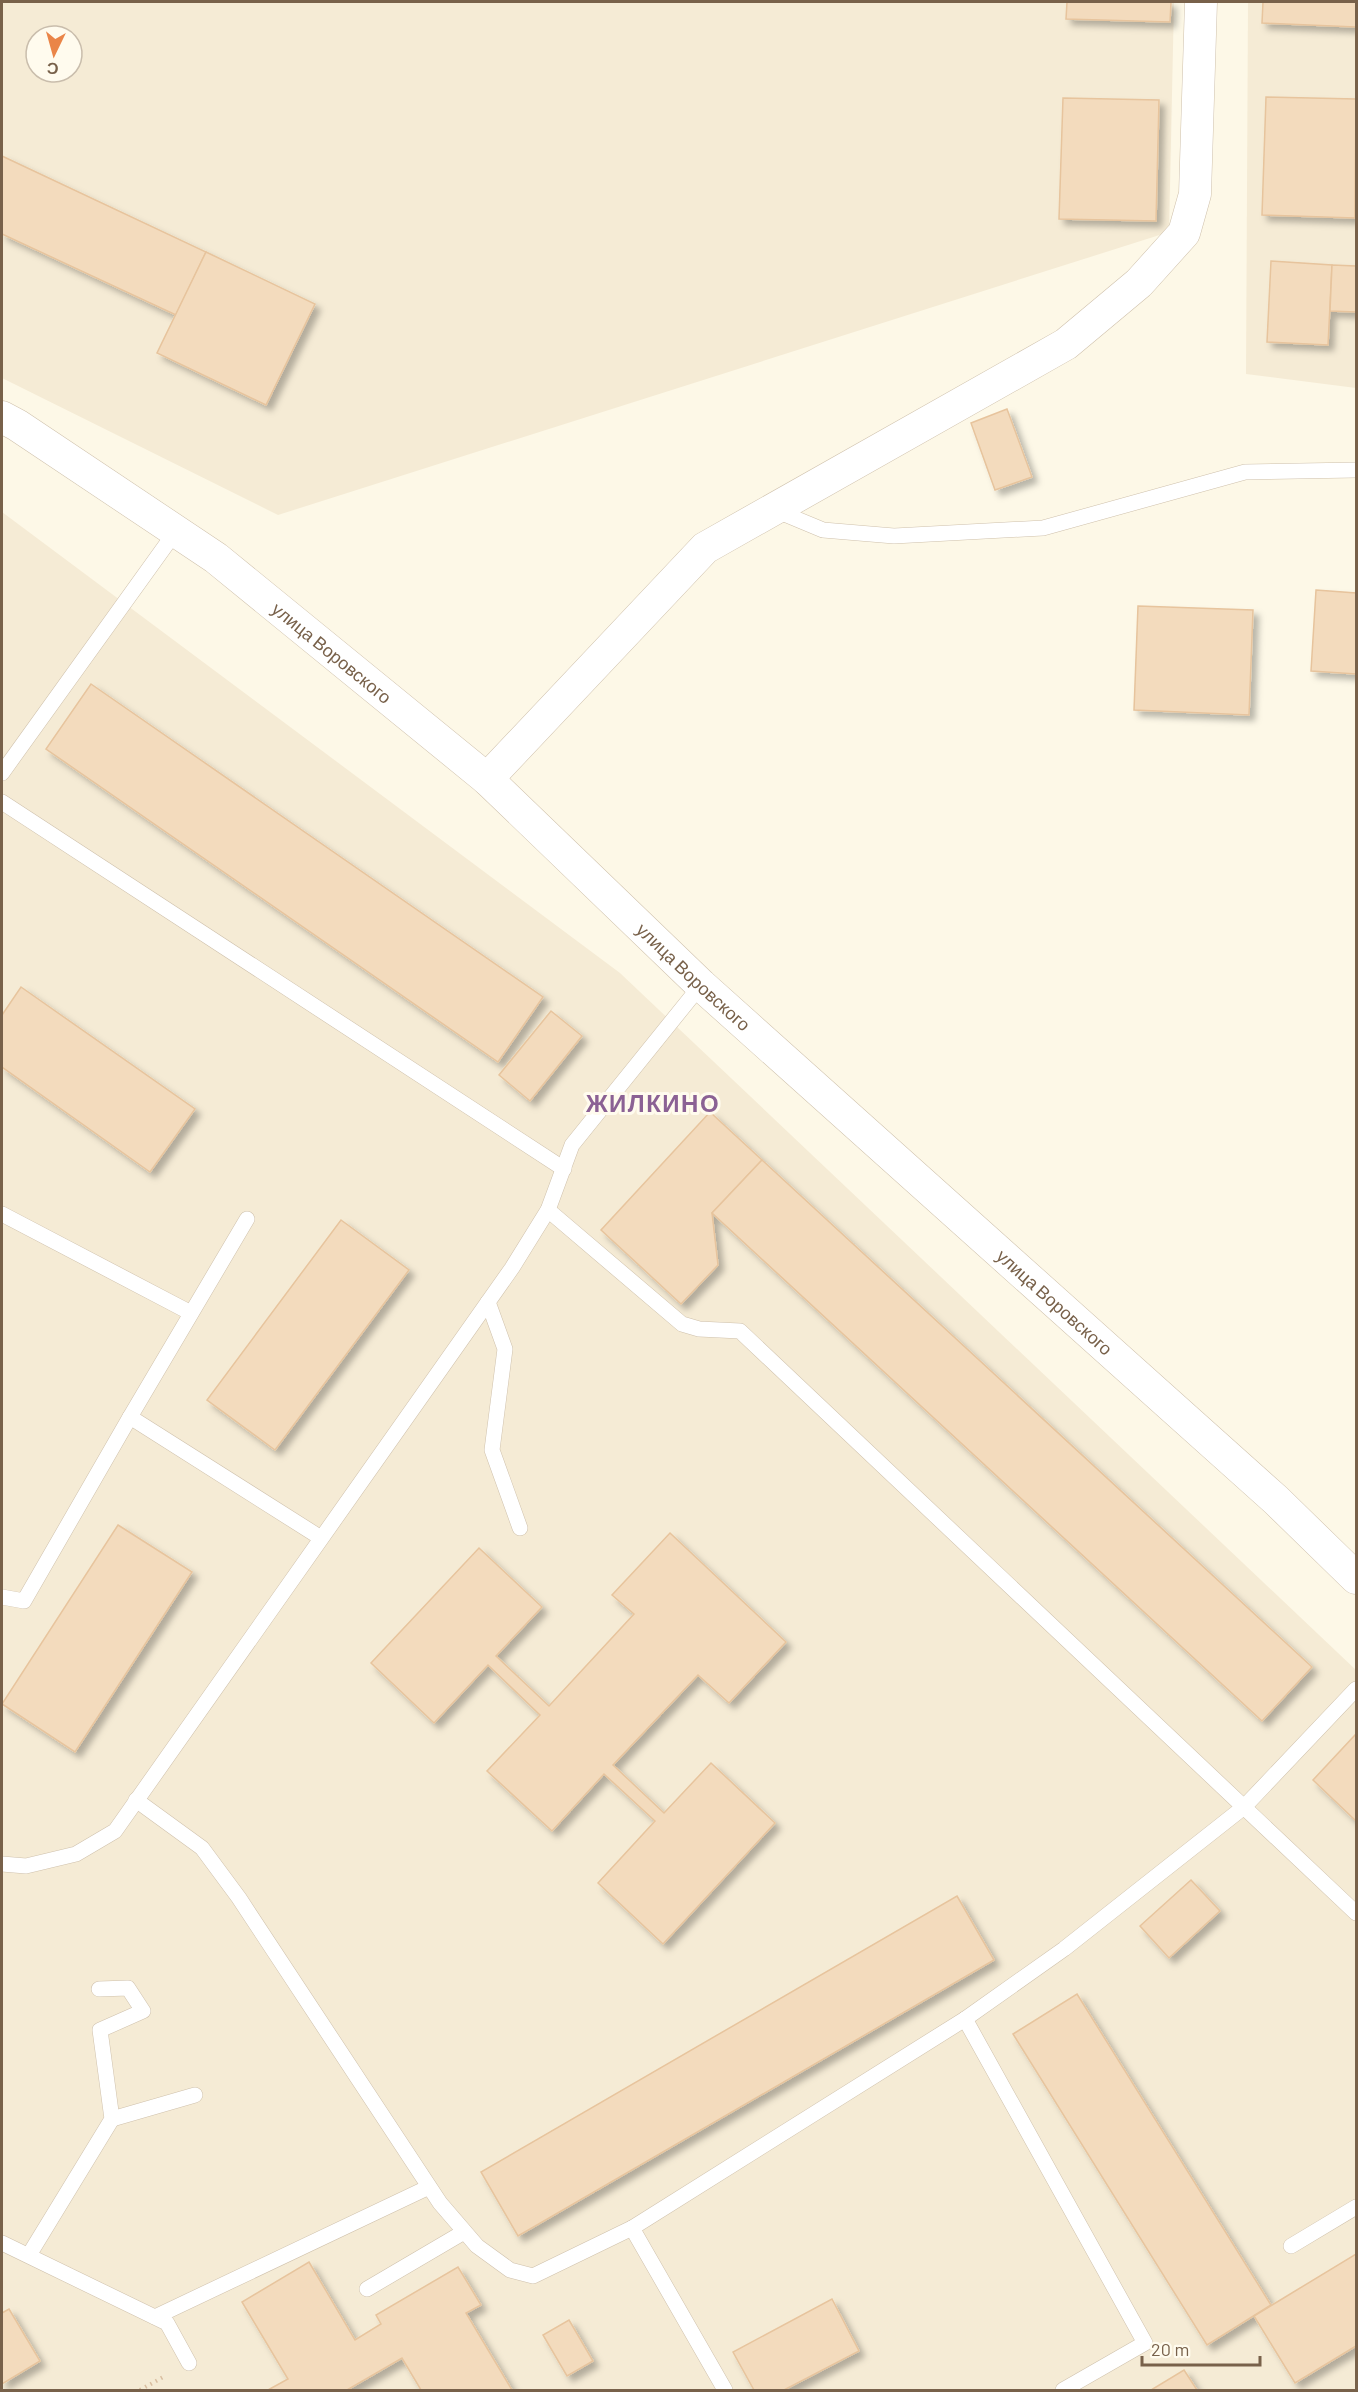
<svg xmlns="http://www.w3.org/2000/svg" width="1358" height="2392" font-family="Barlow,sans-serif">
	<style>
		.residential { fill: #f5ebd5; fill-rule: evenodd }
		.building { fill: #f3dbbd; stroke: #e7c49d; stroke-width: 1.5; filter: url(#shadow) }
		.lines { fill: none; stroke-linecap: round; stroke-linejoin: round }
		.lane-casing { stroke: #cfc1ac; stroke-width: 16 }
		.street-casing { stroke: #cfc1ac; stroke-width: 33 }
		.path { stroke: #d9bea0; stroke-width: 4; stroke-dasharray: 1.5 4.5; stroke-linecap: butt }
		.lane { stroke: #fff; stroke-width: 15 }
		.street { stroke: #fff; stroke-width: 32 }
		.labels { text-anchor: middle; dominant-baseline: central; stroke-width: 6; stroke-linejoin: round; paint-order: stroke }
		.street-label { font-size: 18px; fill: #78614a; stroke: #fffbee }
		.district-label { font-size: 24px; font-weight: bold; letter-spacing: 1.5px; fill: #8b6194; stroke: #fffbee }
	</style>
	<defs>
		<filter id="shadow"><feDropShadow dx="5.5" dy="5.5" stdDeviation="3" flood-color="#0004"/></filter>
	</defs>
	<rect width="100%" height="100%" fill="#fdf8e7"/>
	<!-- residential -->
	<g class="residential">
		<path d="M 2,2 L 1174,2 L 1169,232 L 278,515 L 2,378 ZM 36,36 L 72,36 L 72,72 L 36,72 Z"/>
		<path d="M 1248,2 L 1356,2 L 1356,388 L 1246,374 Z"/>
		<path d="M 2,512 L 620,973 L 1356,1670 L 1356,2390 L 2,2390 Z"/>
	</g>
	<!-- building -->
	<g class="building">
		<path d="M 1067,2 L 1171,2 L 1170,22 L 1066,19 Z"/>
		<path d="M 1263,2 L 1356,2 L 1356,27 L 1262,23 Z"/>
		<path d="M 1266,97 L 1356,99 L 1355,218 L 1262,215 Z"/>
		<path d="M 1063,98 L 1159,100 L 1156,221 L 1059,219 Z"/>
		<path d="M 2,156 L 206,252 L 176,315 L 2,234 Z"/>
		<path d="M 206,252 L 315,304 L 266,405 L 157,353 Z"/>
		<path d="M 1271,261 L 1332,265 L 1328,345 L 1267,342 Z"/>
		<path d="M 1332,265 L 1356,266 L 1356,312 L 1330,311 Z"/>
		<path d="M 1007,409 L 1032,477 L 995,490 L 971,423 Z"/>
		<path d="M 1316,590 L 1356,593 L 1356,674 L 1311,671 Z"/>
		<path d="M 1138,606 L 1253,610 L 1249,715 L 1134,710 Z"/>
		<path d="M 91,684 L 543,997 L 498,1062 L 46,749 Z"/>
		<path d="M 21,987 L 195,1109 L 150,1172 L 2,1067 L 2,1015 Z"/>
		<path d="M 551,1011 L 582,1036 L 530,1101 L 499,1075 Z"/>
		<path d="M 710,1112 L 762,1160 L 712,1213 L 718,1265 L 681,1304 L 601,1230 Z"/>
		<path d="M 762,1160 L 1312,1667 L 1262,1721 L 712,1213 Z"/>
		<path d="M 341,1220 L 409,1270 L 275,1450 L 207,1400 Z"/>
		<path d="M 118,1525 L 192,1572 L 75,1752 L 2,1704 Z"/>
		<path d="M 670,1533 L 786,1642 L 729,1703 L 698,1675 L 613,1765 L 664,1813 L 711,1763 L 775,1823 L 663,1944 L 598,1883 L 655,1821 L 604,1774 L 552,1831 L 487,1771 L 540,1715 L 488,1665 L 434,1723 L 371,1663 L 479,1548 L 542,1607 L 496,1656 L 549,1706 L 634,1614 L 612,1595 Z"/>
		<path d="M 1356,1734 L 1356,1821 L 1313,1780 Z"/>
		<path d="M 1191,1880 L 1220,1911 L 1169,1958 L 1140,1926 Z"/>
		<path d="M 957,1896 L 994,1960 L 518,2236 L 481,2172 Z"/>
		<path d="M 1077,1994 L 1271,2305 L 1207,2345 L 1013,2034 Z"/>
		<path d="M 1356,2254 L 1356,2346 L 1295,2383 L 1254,2316 Z"/>
		<path d="M 309,2262 L 355,2340 L 381,2324 L 376,2315 L 458,2267 L 481,2305 L 466,2313 L 512,2390 L 421,2390 L 402,2358 L 347,2390 L 268,2390 L 288,2379 L 242,2302 Z"/>
		<path d="M 832,2299 L 859,2351 L 784,2390 L 754,2390 L 733,2352 Z"/>
		<path d="M 9,2309 L 40,2361 L 2,2384 L 2,2313 Z"/>
		<path d="M 569,2320 L 593,2361 L 567,2376 L 543,2335 Z"/>
		<path d="M 1184,2370 L 1197,2390 L 1151,2390 Z"/>
	</g>
	<g class="lines">
		<defs>
			<g id="lane">
				<path d="M 775,510 L 823,530 L 894,536 L 1043,528 L 1245,472 L 1356,470"/>
				<path d="M 2,773 L 176,531"/>
				<path d="M 2,802 L 564,1169"/>
				<path d="M 548,1210 L 682,1324 L 699,1329 L 740,1331 L 1356,1913"/>
				<path d="M 2,1214 L 191,1313"/>
				<path d="M 247,1219 L 130,1417 L 321,1538"/>
				<path d="M 488,1302 L 505,1349 L 492,1450 L 520,1528"/>
				<path d="M 2,1597 L 24,1601 L 130,1417"/>
				<path d="M 136,1800 L 202,1848 L 239,1898 L 440,2203 L 477,2246 L 510,2270 L 533,2276 L 632,2228"/>
				<path d="M 2,1864 L 26,1866 L 76,1854 L 115,1831 L 512,1268 L 548,1210 L 572,1145 L 701,985"/>
				<path d="M 965,2019 L 1145,2343 L 1063,2390"/>
				<path d="M 112,2119 L 195,2095"/>
				<path d="M 2,2243 L 167,2323 L 189,2363"/>
				<path d="M 1291,2246 L 1356,2207"/>
				<path d="M 29,2255 L 112,2119 L 100,2030 L 143,2011 L 128,1988 L 99,1989"/>
				<path d="M 367,2289 L 464,2232"/>
				<path d="M 155,2317 L 429,2187"/>
				<path d="M 725,2390 L 632,2228 L 965,2019 L 1064,1949 L 1244,1807 L 1356,1689"/>
			</g>
			<g id="street">
				<path id="s1" d="M 2,417 L 17,425 L 216,558 L 487,779 L 701,985 L 1276,1500 L 1356,1578"/>
				<path d="M 487,779 L 705,548 L 1066,344 L 1139,283 L 1184,233 L 1195,194 L 1201,2"/>
			</g>
		</defs>
		<!-- lane casing -->
		<use href="#lane" class="lane-casing"/>
		<!-- street casing -->
		<use href="#street" class="street-casing"/>
		<!-- path -->
		<path class="path" d="M 140,2390 L 165,2376"/>
		<!-- lane -->
		<use href="#lane" class="lane"/>
		<!-- street -->
		<use href="#street" class="street"/>
	</g>
	<g class="labels">
		<!-- street labels -->
		<g class="street-label">
			<text stroke="none"><textPath href="#s1" startOffset="406">улица Воровского</textPath></text>
			<text stroke="none"><textPath href="#s1" startOffset="892">улица Воровского</textPath></text>
			<text stroke="none"><textPath href="#s1" startOffset="1378">улица Воровского</textPath></text>
		</g>
		<!-- district labels -->
		<g class="district-label">
			<text x="653" y="1102">ЖИЛКИНО</text>
		</g>
	</g>
	<!-- border -->
	<rect width="1358" height="2392" fill="none" stroke="#78614a" stroke-width="6"/>
	<!-- north arrow -->
	<g transform="translate(54 54) rotate(185)"><circle r="28" fill="#fffbee" stroke="#c9bdac" stroke-width="1.5"/>
	<path d="M0-4.5L10 22L0 15L-10 22Z" fill="#ea8548"/>
	<text y="-9" font-size="16" font-weight="bold" text-anchor="middle" fill="#78614a">С</text>
	</g>
	<!-- scale -->
	<path d="M1142 2356v9h118v-9" fill="none" stroke="#78614a" stroke-width="3"/>
	<text x="1151" y="2356" font-size="18" fill="#78614a" stroke="#fffbee" stroke-width="4.5" paint-order="stroke">20 m</text>
</svg>
